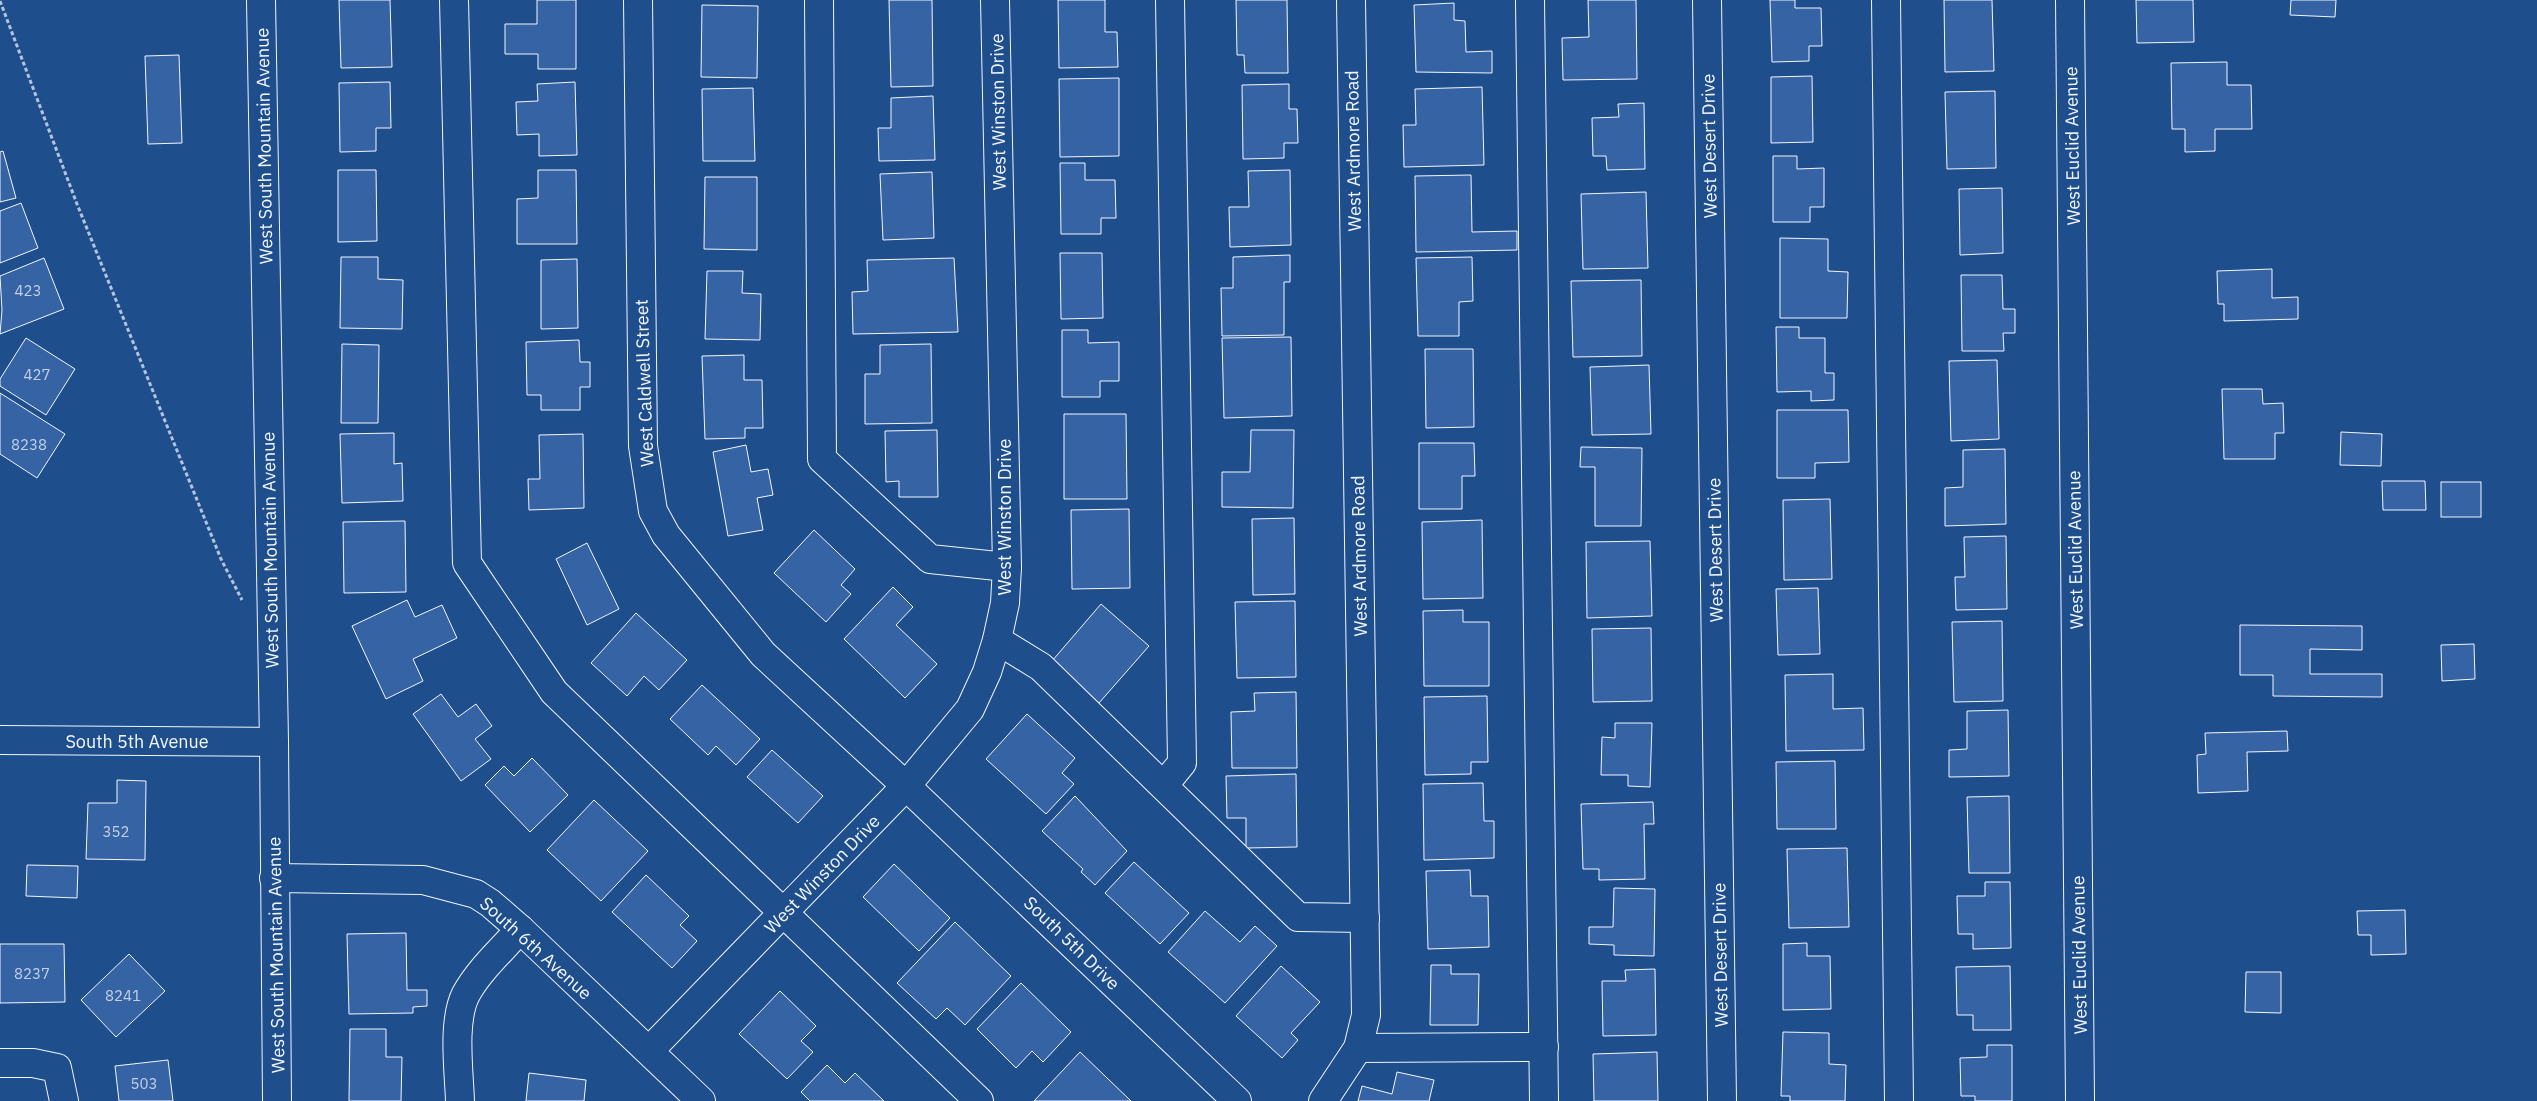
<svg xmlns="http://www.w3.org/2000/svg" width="2537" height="1101" font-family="'IBM Plex Sans',sans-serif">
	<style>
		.building { fill: #3563a3; stroke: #f2f6ff }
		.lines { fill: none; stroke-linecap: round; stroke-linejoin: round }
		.minor-casing { stroke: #f2f6ff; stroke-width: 30 }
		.path { stroke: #b3c4dc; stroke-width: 3; stroke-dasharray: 4 2.5; stroke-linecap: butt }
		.minor { stroke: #1f4e8c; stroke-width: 28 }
		.labels { text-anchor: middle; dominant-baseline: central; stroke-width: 4; stroke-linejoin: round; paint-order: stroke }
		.number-label { font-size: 15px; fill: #c3d1e8 }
		.street-label { font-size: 18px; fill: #f2f6ff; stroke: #1f4e8c }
	</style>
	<rect width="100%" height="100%" fill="#1f4e8c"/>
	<!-- building -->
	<g class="building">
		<path d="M 339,0 L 390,0 L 392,67 L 341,68 Z"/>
		<path d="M 537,0 L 576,0 L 576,69 L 538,69 L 538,54 L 505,54 L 505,24 L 537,24 Z"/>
		<path d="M 889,0 L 932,0 L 933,86 L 891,87 Z"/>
		<path d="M 1058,0 L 1105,0 L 1105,32 L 1117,32 L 1118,67 L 1059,68 Z"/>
		<path d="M 1236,0 L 1287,0 L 1288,73 L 1245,73 L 1244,55 L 1237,55 Z"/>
		<path d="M 1588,0 L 1636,0 L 1637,79 L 1563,80 L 1562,38 L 1589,37 Z"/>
		<path d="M 1770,0 L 1795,0 L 1795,8 L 1821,8 L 1822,46 L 1809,46 L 1809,61 L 1772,62 Z"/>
		<path d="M 1944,0 L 1992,0 L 1994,71 L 1945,72 Z"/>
		<path d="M 2136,0 L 2193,0 L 2194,42 L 2137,43 Z"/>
		<path d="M 2291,0 L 2336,0 L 2335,17 L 2290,15 Z"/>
		<path d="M 1454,3 L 1454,20 L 1465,21 L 1466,52 L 1492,51 L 1492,73 L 1416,72 L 1414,5 Z"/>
		<path d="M 702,5 L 758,6 L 757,78 L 701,77 Z"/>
		<path d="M 179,55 L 182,143 L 148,144 L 145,56 Z"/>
		<path d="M 2227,62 L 2227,85 L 2251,85 L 2252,129 L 2215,129 L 2215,151 L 2185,152 L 2185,129 L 2172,129 L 2171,63 Z"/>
		<path d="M 1812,76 L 1813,142 L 1771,143 L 1771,77 Z"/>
		<path d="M 1119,78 L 1119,156 L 1060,157 L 1059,79 Z"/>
		<path d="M 390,82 L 391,128 L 376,128 L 376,151 L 340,152 L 339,83 Z"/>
		<path d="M 575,82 L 577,155 L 539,156 L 539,134 L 517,135 L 516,102 L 538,101 L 537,84 Z"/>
		<path d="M 1289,84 L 1289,109 L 1297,109 L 1298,143 L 1284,143 L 1284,158 L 1243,159 L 1242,85 Z"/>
		<path d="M 1482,87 L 1484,165 L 1404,167 L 1403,125 L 1416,125 L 1415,89 Z"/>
		<path d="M 753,88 L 755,161 L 703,161 L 702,89 Z"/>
		<path d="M 1995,91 L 1996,168 L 1947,169 L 1945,92 Z"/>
		<path d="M 933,96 L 935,160 L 879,161 L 878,128 L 891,128 L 891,98 Z"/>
		<path d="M 1644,103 L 1645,169 L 1607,170 L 1606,156 L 1593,156 L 1592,118 L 1619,117 L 1618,104 Z"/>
		<path d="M 3,151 L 16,198 L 0,202 L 0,152 Z"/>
		<path d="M 1773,156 L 1797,156 L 1797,169 L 1824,168 L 1824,207 L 1810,207 L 1810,222 L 1773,222 Z"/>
		<path d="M 1060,163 L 1085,163 L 1085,180 L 1115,180 L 1116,218 L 1101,218 L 1101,234 L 1061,234 Z"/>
		<path d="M 338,170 L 376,170 L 377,241 L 338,242 Z"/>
		<path d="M 538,170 L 576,170 L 577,244 L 517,244 L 517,199 L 538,198 Z"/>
		<path d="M 1290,170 L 1291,245 L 1230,247 L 1229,207 L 1249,207 L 1248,171 Z"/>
		<path d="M 932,172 L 934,238 L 883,240 L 880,174 Z"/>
		<path d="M 1471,175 L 1472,232 L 1517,231 L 1517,250 L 1416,252 L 1415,176 Z"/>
		<path d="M 705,177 L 757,177 L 757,250 L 704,249 Z"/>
		<path d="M 2002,188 L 2003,253 L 1960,255 L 1959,189 Z"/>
		<path d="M 1646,192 L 1648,268 L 1583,269 L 1581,194 Z"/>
		<path d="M 21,203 L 38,248 L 0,263 L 0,211 Z"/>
		<path d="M 1780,238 L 1828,239 L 1828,271 L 1848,272 L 1847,318 L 1780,318 Z"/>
		<path d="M 1060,253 L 1102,253 L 1103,318 L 1061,319 Z"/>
		<path d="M 1290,255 L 1290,282 L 1284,282 L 1284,335 L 1222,336 L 1221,288 L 1233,288 L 1233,257 Z"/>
		<path d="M 341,257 L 378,257 L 378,279 L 403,280 L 402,329 L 340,328 Z"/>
		<path d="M 1472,257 L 1473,301 L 1459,302 L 1459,336 L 1418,336 L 1416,258 Z"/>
		<path d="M 44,258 L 64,309 L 0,334 L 2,310 L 0,276 Z"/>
		<path d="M 954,258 L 958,332 L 853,334 L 852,292 L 868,291 L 867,260 Z"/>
		<path d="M 577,259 L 578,328 L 541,329 L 541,260 Z"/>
		<path d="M 2272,269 L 2272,298 L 2298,297 L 2298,319 L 2224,321 L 2224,304 L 2218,304 L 2217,271 Z"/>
		<path d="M 707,271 L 743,271 L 742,293 L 761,294 L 760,340 L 705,339 Z"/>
		<path d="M 1961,275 L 2002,275 L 2003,309 L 2015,309 L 2015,333 L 2003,333 L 2004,351 L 1962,351 Z"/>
		<path d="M 1641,280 L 1642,356 L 1573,357 L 1571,281 Z"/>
		<path d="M 1776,327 L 1799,327 L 1799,338 L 1825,338 L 1825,373 L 1834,373 L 1834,400 L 1811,401 L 1811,391 L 1777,392 Z"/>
		<path d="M 1062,330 L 1088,330 L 1088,343 L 1119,342 L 1119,381 L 1100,381 L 1100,397 L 1062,397 Z"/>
		<path d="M 1291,337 L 1292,416 L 1224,418 L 1222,338 Z"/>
		<path d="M 26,338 L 75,369 L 46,415 L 0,386 L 0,379 Z"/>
		<path d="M 579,340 L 580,362 L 590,362 L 590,387 L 580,387 L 580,410 L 541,410 L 541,395 L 527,395 L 526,342 Z"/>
		<path d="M 342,344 L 379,345 L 378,423 L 341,423 Z"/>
		<path d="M 931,344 L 932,423 L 865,424 L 865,374 L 880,374 L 880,345 Z"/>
		<path d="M 1425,349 L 1473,349 L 1474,427 L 1426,428 Z"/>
		<path d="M 744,355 L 744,380 L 762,380 L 763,428 L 745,428 L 745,438 L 705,439 L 702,356 Z"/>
		<path d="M 1997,360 L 1999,439 L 1951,441 L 1949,361 Z"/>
		<path d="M 1649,365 L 1651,434 L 1592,435 L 1590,367 Z"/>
		<path d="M 2222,389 L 2262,389 L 2263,404 L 2283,403 L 2284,433 L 2275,433 L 2275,459 L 2224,459 Z"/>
		<path d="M 0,393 L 65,434 L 37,478 L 0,454 Z"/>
		<path d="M 1777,410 L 1848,410 L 1849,462 L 1815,463 L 1815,478 L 1777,478 Z"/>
		<path d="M 1064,414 L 1126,414 L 1127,499 L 1064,499 Z"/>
		<path d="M 937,430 L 938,497 L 899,497 L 899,481 L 886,482 L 885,431 Z"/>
		<path d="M 1251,430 L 1294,430 L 1293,508 L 1222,507 L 1222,472 L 1250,472 Z"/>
		<path d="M 2341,432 L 2382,434 L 2381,466 L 2340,465 Z"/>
		<path d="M 394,433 L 394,464 L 402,463 L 403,501 L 342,503 L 340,434 Z"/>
		<path d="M 583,434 L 584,508 L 529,510 L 528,479 L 540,479 L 539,435 Z"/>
		<path d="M 1419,443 L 1474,443 L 1475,476 L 1462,476 L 1462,509 L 1419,509 Z"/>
		<path d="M 746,445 L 751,472 L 768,469 L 773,495 L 757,498 L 763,530 L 728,536 L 713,452 Z"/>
		<path d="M 1581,447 L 1642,448 L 1641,526 L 1595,526 L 1595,467 L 1580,467 Z"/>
		<path d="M 2005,449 L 2006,524 L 1945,526 L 1945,488 L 1963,487 L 1963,450 Z"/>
		<path d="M 2382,481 L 2425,481 L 2426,510 L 2383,510 Z"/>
		<rect x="2441" y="482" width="40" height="35"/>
		<path d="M 1830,499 L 1832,579 L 1784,580 L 1783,500 Z"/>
		<path d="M 1129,509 L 1130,588 L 1072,589 L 1071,510 Z"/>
		<path d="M 1294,518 L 1295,594 L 1253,595 L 1252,519 Z"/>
		<path d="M 1482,520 L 1483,598 L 1423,599 L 1422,522 Z"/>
		<path d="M 405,521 L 406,592 L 344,593 L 343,522 Z"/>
		<path d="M 814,530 L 855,569 L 841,585 L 851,594 L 826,622 L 774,573 Z"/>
		<path d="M 2006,536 L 2007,609 L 1956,610 L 1955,577 L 1965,577 L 1964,537 Z"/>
		<path d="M 1650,541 L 1652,616 L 1587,618 L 1586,542 Z"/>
		<path d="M 587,543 L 619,609 L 587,625 L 556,559 Z"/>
		<path d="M 893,587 L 913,607 L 896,625 L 937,664 L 905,698 L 844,639 Z"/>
		<path d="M 1818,588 L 1820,654 L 1778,655 L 1776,589 Z"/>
		<path d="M 407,600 L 415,617 L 442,605 L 457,638 L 413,659 L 423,681 L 386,699 L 352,626 Z"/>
		<path d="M 1295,601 L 1296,677 L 1237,678 L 1235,602 Z"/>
		<path d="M 1101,604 L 1149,646 L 1099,703 L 1052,661 Z"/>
		<path d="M 1463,610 L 1463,622 L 1489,622 L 1489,686 L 1424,686 L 1423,611 Z"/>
		<path d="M 636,613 L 687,660 L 659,690 L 644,676 L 627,696 L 591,663 Z"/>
		<path d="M 2002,621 L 2003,701 L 1954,702 L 1952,622 Z"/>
		<path d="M 2240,625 L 2362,626 L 2362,650 L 2310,649 L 2310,674 L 2382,674 L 2382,697 L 2273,696 L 2273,675 L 2240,675 Z"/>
		<path d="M 1651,628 L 1652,701 L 1593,702 L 1592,629 Z"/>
		<path d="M 2474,644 L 2475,679 L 2442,681 L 2441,645 Z"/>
		<path d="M 1833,674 L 1833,709 L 1863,708 L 1864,750 L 1786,751 L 1785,675 Z"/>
		<path d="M 702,685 L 760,739 L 736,765 L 716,746 L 708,755 L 670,719 Z"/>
		<path d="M 1296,692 L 1297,768 L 1232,768 L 1231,712 L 1255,711 L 1254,693 Z"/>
		<path d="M 441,694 L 458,717 L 476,704 L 492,726 L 475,739 L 491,759 L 461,781 L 413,714 Z"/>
		<path d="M 1487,696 L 1488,762 L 1471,762 L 1471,774 L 1425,775 L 1424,697 Z"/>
		<path d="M 2008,710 L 2009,776 L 1949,777 L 1949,750 L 1967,749 L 1967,711 Z"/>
		<path d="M 1027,714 L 1075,758 L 1062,773 L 1074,784 L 1046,814 L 986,759 Z"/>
		<path d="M 1615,723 L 1652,723 L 1650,787 L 1628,786 L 1628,775 L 1601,775 L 1602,737 L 1615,738 Z"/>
		<path d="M 2287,731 L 2288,751 L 2247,752 L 2248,791 L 2198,793 L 2197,755 L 2206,754 L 2205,733 Z"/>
		<path d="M 772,750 L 823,796 L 798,823 L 747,777 Z"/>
		<path d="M 532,758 L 568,795 L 530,832 L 485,785 L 504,766 L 514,776 Z"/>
		<path d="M 1835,761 L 1836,829 L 1777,829 L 1776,762 Z"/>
		<path d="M 1296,774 L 1297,847 L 1246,848 L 1246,818 L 1227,818 L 1226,776 Z"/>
		<path d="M 117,780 L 146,781 L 145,860 L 86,859 L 88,803 L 117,803 Z"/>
		<path d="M 1483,783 L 1484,821 L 1494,821 L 1494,858 L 1424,860 L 1423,784 Z"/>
		<path d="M 1075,796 L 1127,851 L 1095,885 L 1081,872 L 1083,869 L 1042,831 Z"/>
		<path d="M 2009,796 L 2010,873 L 1969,873 L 1967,797 Z"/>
		<path d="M 594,800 L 648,851 L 601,901 L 547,850 Z"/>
		<path d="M 1653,802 L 1654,824 L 1644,824 L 1645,879 L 1599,880 L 1599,869 L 1583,869 L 1581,804 Z"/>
		<path d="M 1847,848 L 1849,927 L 1789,928 L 1787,849 Z"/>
		<path d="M 1134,862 L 1189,913 L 1160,944 L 1105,893 Z"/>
		<path d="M 894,864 L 950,918 L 919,951 L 863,897 Z"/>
		<path d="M 27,865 L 78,866 L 77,898 L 26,896 Z"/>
		<path d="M 1470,870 L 1471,896 L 1488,896 L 1489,947 L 1428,949 L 1426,871 Z"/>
		<path d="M 646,875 L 689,916 L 680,925 L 697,941 L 672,968 L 612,912 Z"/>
		<path d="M 1985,882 L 2010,882 L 2011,948 L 1973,949 L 1973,934 L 1958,934 L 1957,896 L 1985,896 Z"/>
		<path d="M 1614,888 L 1655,889 L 1654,956 L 1614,955 L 1614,945 L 1589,944 L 1589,927 L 1613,927 Z"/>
		<path d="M 2405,910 L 2406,954 L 2371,955 L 2371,935 L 2358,935 L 2357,911 Z"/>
		<path d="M 1205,911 L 1240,942 L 1255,926 L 1277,946 L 1225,1003 L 1168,952 Z"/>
		<path d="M 955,922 L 1011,976 L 965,1025 L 947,1008 L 936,1019 L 897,983 Z"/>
		<path d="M 406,933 L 407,990 L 427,990 L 427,1006 L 413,1007 L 413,1013 L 349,1014 L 347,934 Z"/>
		<path d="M 1807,943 L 1807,956 L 1830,956 L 1831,1009 L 1783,1010 L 1783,944 Z"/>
		<path d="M 0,944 L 64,944 L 65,1002 L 0,1003 Z"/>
		<path d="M 129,954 L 165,991 L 116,1037 L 81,1000 Z"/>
		<path d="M 1431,965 L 1451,965 L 1451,974 L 1479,974 L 1478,1025 L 1430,1025 Z"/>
		<path d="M 1281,966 L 1320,1002 L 1291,1033 L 1298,1040 L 1282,1058 L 1236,1016 Z"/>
		<path d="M 2010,966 L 2011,1030 L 1973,1030 L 1973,1015 L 1957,1015 L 1956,967 Z"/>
		<path d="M 1655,969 L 1656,1035 L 1603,1036 L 1602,981 L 1626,981 L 1625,970 Z"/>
		<path d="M 2246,972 L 2281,972 L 2281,1013 L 2245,1012 Z"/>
		<path d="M 1021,983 L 1071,1032 L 1043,1062 L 1032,1051 L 1016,1068 L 977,1029 Z"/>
		<path d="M 780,991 L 816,1026 L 801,1041 L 813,1052 L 787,1079 L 739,1034 Z"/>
		<path d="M 350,1029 L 386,1029 L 386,1057 L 402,1057 L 401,1101 L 349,1101 Z"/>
		<path d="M 1783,1032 L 1829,1033 L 1829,1064 L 1846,1065 L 1845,1101 L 1790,1101 L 1790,1096 L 1781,1096 Z"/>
		<path d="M 1987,1045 L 2012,1045 L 2012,1101 L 1975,1101 L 1975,1096 L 1961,1096 L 1960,1058 L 1987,1057 Z"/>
		<path d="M 1080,1052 L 1131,1101 L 1034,1101 Z"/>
		<path d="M 1657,1052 L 1658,1101 L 1594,1101 L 1593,1054 Z"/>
		<path d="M 168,1060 L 173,1101 L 119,1101 L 115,1066 Z"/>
		<path d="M 827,1065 L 845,1083 L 855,1073 L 884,1101 L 810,1101 L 801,1092 Z"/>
		<path d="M 1397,1072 L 1434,1080 L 1429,1101 L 1358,1101 L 1362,1086 L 1392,1094 Z"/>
		<path d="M 529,1073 L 586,1080 L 584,1101 L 526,1101 Z"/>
	</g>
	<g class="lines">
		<defs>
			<g id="minor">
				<path d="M 261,0 L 274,742 L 277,1101"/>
				<path d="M 454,0 L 467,563 L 554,692 L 979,1101"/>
				<path d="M 638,0 L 643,446 L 653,511 L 666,535 L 763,654 L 906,786 L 1237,1101"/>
				<path d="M 819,0 L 822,459 L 930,559 L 1007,567"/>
				<path d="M 1530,0 L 1544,1101"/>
				<path d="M 1707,0 L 1722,1101"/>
				<path d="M 1886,0 L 1899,1101"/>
				<path d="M 2070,0 L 2080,1101"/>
				<path d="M 997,640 L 1041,667 L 1298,917 L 1365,918"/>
				<path d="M 0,740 L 274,742"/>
				<path d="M 1164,785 L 1182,763 L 1170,0"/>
				<path d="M 274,878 L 423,880 L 476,894 L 490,903 L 520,929 L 701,1101"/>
				<path d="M 1358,1048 L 1544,1047"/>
				<path d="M 649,1051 L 906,786 L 970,709 L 987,672 L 997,640 L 1005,603 L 1007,567 L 995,0"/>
				<path d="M 0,1063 L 33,1063 L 57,1068 L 64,1101"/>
				<path d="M 460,1101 C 459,1071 452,1021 466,994 C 479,970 502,950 520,929"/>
				<path d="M 1323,1101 L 1358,1048 L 1366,1015 L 1351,0"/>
			</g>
		</defs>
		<!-- minor casing -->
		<use href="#minor" class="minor-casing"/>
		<!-- path -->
		<path class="path" d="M 0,1 L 77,204 L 221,559 L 242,600"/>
		<!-- minor -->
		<use href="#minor" class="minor"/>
	</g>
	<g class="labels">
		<!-- number labels -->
		<g class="number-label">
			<text x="28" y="290">423</text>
			<text x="37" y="374">427</text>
			<text x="29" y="444">8238</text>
			<text x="116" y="831">352</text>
			<text x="32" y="973">8237</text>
			<text x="123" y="995">8241</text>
			<text x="144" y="1083">503</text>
		</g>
		<!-- street labels -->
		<g class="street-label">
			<text transform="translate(998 112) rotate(-91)">West Winston Drive</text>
			<text transform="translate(264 146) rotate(-91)">West South Mountain Avenue</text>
			<text transform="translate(1709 146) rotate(-91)">West Desert Drive</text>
			<text transform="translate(2072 146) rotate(-91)">West Euclid Avenue</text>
			<text transform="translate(1353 151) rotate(-91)">West Ardmore Road</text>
			<text transform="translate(644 383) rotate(-92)">West Caldwell Street</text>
			<text transform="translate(1004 517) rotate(-90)">West Winston Drive</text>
			<text transform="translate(270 550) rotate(-91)">West South Mountain Avenue</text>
			<text transform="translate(1715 550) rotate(-91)">West Desert Drive</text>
			<text transform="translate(2075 550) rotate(-91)">West Euclid Avenue</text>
			<text transform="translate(1359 556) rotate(-91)">West Ardmore Road</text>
			<text x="137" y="741">South 5th Avenue</text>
			<text transform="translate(822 874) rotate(-46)">West Winston Drive</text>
			<text transform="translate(1072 943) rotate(44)">South 5th Drive</text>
			<text transform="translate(536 948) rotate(42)">South 6th Avenue</text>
			<text transform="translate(276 955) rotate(-91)">West South Mountain Avenue</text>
			<text transform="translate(1720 955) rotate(-91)">West Desert Drive</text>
			<text transform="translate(2079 955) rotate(-91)">West Euclid Avenue</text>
		</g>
	</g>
</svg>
